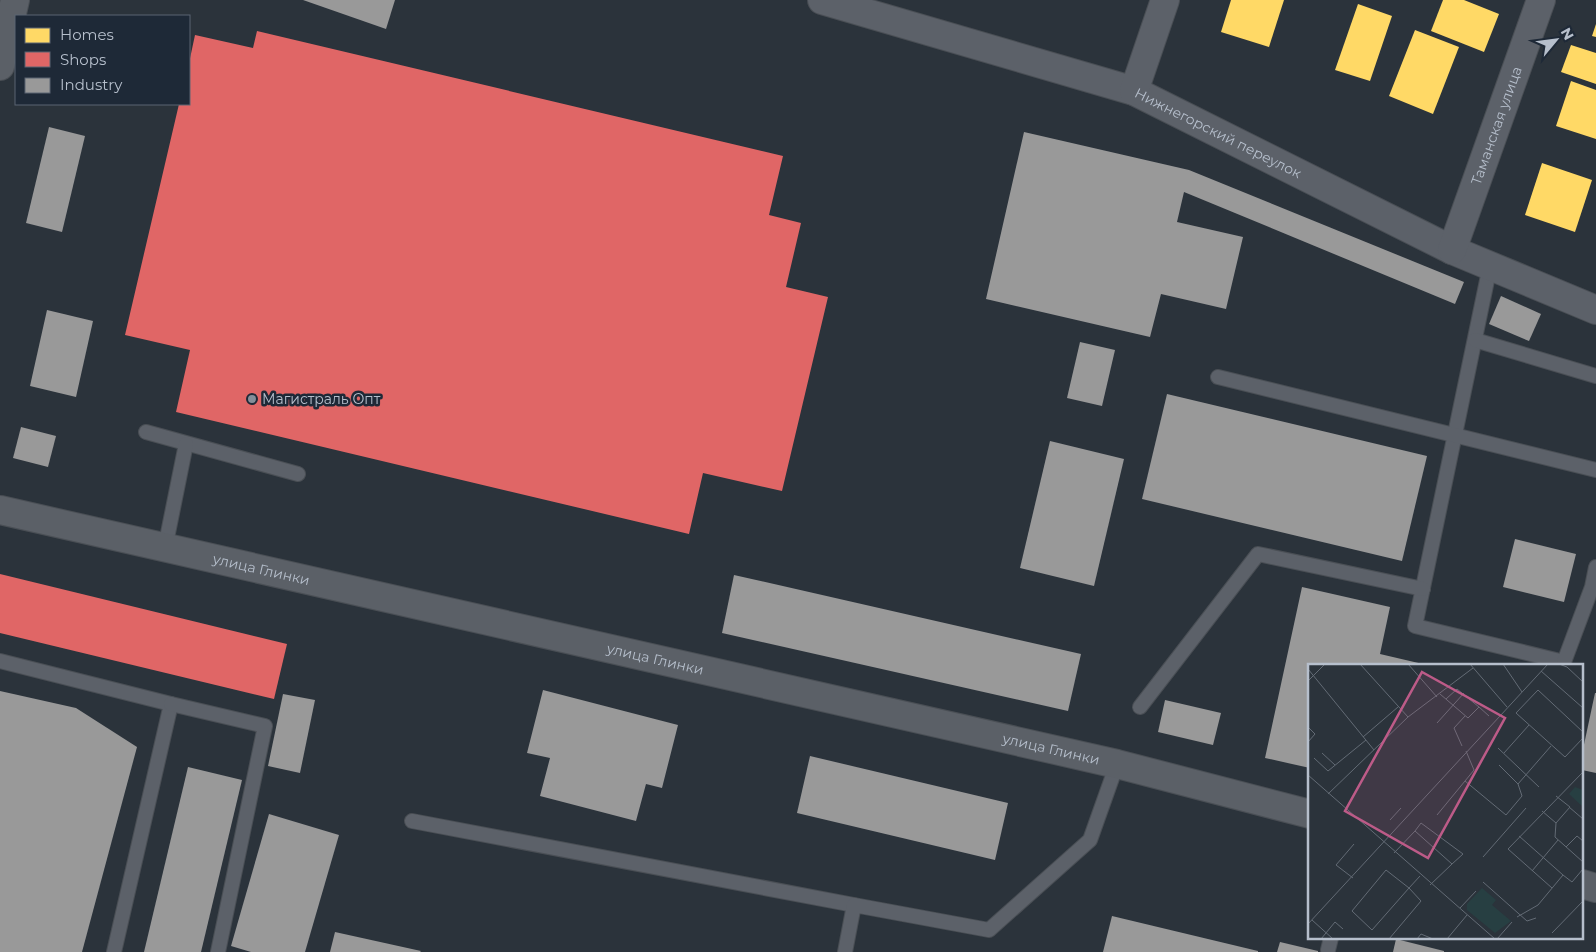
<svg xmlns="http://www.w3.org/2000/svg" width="1596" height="952" font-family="Montserrat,sans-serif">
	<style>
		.homes { fill: #ffd966 }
		.shops { fill: #e06666 }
		.industry { fill: #999 }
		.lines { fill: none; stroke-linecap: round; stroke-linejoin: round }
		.lane-casing { stroke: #4a4f55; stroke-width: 16 }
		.street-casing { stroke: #4a4f55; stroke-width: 30 }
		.secondary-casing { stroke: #4a4f55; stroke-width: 30 }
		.lane { stroke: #5c6169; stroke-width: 14 }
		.street { stroke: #5c6169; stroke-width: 28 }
		.secondary { stroke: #5b6067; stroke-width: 28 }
		.poi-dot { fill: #858e99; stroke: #1e2937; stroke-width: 2 }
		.labels { text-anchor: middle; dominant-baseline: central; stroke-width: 5; stroke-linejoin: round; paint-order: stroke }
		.street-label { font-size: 14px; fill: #b6bfcc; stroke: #1e2937 }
		.poi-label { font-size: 14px; fill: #b6bfcc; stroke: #1e2937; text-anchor: start }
		.inset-road { fill: none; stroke: #636b75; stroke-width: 1 }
		.view { fill: #bd5b88; fill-opacity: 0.15; stroke: #bd5b88; stroke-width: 2.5 }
		.inset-edge { fill: none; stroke: #b6bfcc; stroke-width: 2.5 }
	</style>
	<rect width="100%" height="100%" fill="#2b333b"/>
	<!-- homes -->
	<g class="homes">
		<path d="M 1231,0 L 1284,0 L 1269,47 L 1221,32 Z"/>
		<path d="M 1443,0 L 1464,0 L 1499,14 L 1484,52 L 1431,31 Z"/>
		<path d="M 1358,4 L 1392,16 L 1370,81 L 1335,70 Z"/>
		<path d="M 1596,24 L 1596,37 L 1592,36 Z"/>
		<path d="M 1415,30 L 1459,47 L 1433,114 L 1389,96 Z"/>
		<path d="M 1571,45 L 1596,53 L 1596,84 L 1561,72 Z"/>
		<path d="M 1571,81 L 1596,90 L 1596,139 L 1556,126 Z"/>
		<path d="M 1542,163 L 1592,180 L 1575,232 L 1525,215 Z"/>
	</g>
	<!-- shops -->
	<g class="shops">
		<path d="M 257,31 L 783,156 L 769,215 L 801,223 L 786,287 L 828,297 L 782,491 L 703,473 L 689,534 L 176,412 L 190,350 L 125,335 L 179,104 L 189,104 L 189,63 L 195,35 L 253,48 Z"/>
		<path d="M 0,574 L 287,644 L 274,699 L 0,633 Z"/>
	</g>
	<!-- industry -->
	<g class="industry">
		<path d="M 303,0 L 395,0 L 386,29 Z"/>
		<path d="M 49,127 L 85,136 L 62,232 L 26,223 Z"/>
		<path d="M 1024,132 L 1189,170 L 1464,282 L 1455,304 L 1184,192 L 1177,222 L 1243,237 L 1226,309 L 1161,294 L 1150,337 L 986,299 Z"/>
		<path d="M 1501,296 L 1541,314 L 1529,341 L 1489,324 Z"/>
		<path d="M 47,310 L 93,321 L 76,397 L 30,386 Z"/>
		<path d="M 1080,342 L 1115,350 L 1102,406 L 1067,398 Z"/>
		<path d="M 1167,394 L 1427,456 L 1402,561 L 1142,499 Z"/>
		<path d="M 21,427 L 56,436 L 48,467 L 13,458 Z"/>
		<path d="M 1050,441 L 1124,459 L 1094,586 L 1020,568 Z"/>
		<path d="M 1515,539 L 1576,554 L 1564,602 L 1503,587 Z"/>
		<path d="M 734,575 L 1081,654 L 1068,711 L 722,633 Z"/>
		<path d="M 1302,587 L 1390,607 L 1380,654 L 1427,665 L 1310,666 L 1310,768 L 1265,758 Z"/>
		<path d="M 543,690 L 678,725 L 662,788 L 646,784 L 636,821 L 540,796 L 550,758 L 527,753 Z"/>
		<path d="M 0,691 L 76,708 L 137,747 L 82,952 L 0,952 Z"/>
		<path d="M 1595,693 L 1596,693 L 1596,773 L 1582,770 L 1582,754 Z"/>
		<path d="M 283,694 L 315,700 L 300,773 L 268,766 Z"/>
		<path d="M 1165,700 L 1221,713 L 1213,745 L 1158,732 Z"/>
		<path d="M 810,756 L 1008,803 L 995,860 L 797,813 Z"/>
		<path d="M 188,767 L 242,780 L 201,952 L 144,952 Z"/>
		<path d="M 269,814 L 339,835 L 305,952 L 251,952 L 231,946 Z"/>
		<path d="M 1112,916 L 1258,951 L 1258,952 L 1103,952 Z"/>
		<path d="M 335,932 L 421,951 L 420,952 L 330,952 Z"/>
		<path d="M 1396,939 L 1444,951 L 1444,952 L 1393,952 Z"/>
		<path d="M 1280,942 L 1318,951 L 1318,952 L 1277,952 Z"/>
	</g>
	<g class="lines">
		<defs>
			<g id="lane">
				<path d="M 1490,266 L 1415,626 L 1564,662 L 1564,666"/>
				<path d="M 1475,340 L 1596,376"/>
				<path d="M 1218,377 L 1596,470"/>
				<path d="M 146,432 L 298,474"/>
				<path d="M 165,548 L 186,444"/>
				<path d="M 0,661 L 171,704 L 114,952"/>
				<path d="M 1564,662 L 1592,587 L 1596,567"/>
				<path d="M 171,704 L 265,726 L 218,952"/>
				<path d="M 1140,707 L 1258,554 L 1423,589"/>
				<path d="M 412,821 L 854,905"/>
				<path d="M 1328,950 L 1331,938"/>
				<path d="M 845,952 L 854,905 L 989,930 L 1090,840 L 1117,764"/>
			</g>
			<g id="street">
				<path id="s1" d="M 822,0 L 1134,91 L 1452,250 L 1596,310"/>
				<path d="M 1134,91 L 1165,0"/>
				<path id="s2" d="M 1452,250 L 1541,0"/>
			</g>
			<g id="secondary">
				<path d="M 0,66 L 15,0"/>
				<path id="s3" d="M 0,510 L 1117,764 L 1310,814"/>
				<path d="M 1582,884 L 1596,888"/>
			</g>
		</defs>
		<!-- lane casing -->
		<use href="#lane" class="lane-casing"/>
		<!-- street casing -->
		<use href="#street" class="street-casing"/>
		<!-- secondary casing -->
		<use href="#secondary" class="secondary-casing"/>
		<!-- lane -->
		<use href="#lane" class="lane"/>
		<!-- street -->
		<use href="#street" class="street"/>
		<!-- secondary -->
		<use href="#secondary" class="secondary"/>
	</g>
	<!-- markers -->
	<circle class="poi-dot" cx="252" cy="399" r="5"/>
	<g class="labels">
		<!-- street labels -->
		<g class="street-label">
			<text stroke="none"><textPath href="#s2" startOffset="132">Таманская улица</textPath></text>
			<text stroke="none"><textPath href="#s1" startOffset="419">Нижнегорский переулок</textPath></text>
			<text stroke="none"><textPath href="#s3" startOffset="268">улица Глинки</textPath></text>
			<text stroke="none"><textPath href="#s3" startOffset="672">улица Глинки</textPath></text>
			<text stroke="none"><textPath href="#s3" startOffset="1078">улица Глинки</textPath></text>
		</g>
		<!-- poi labels -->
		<g class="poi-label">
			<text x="262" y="399">Магистраль Опт</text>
		</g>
	</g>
	<!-- overview -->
	<g transform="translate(1308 664)">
		<rect width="275" height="275" fill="#2b333b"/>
		<path d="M 267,123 L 275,126 L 275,143 L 261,130 ZM 174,224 L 188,236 L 184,241 L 203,257 L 187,269 L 159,246 L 159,240 Z" fill="#273f42"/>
		<path class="inset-road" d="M 52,0 L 100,53M 100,0 L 129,33M 162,0 L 199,43M 195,0 L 214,28M 251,0 L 259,3 L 275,18M 0,5 L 66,86M 233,7 L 275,44M 0,17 L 17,0M 132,30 L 160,54 L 171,43 L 181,52M 138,35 L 149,25 L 171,43M 129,59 L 156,29M 0,63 L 7,70 L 0,78M 275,68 L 230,26 L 208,49 L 257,93 L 275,74M 55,73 L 90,43M 154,82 L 146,64 L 157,52M 190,84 L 231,123M 158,87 L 166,106 L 157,117 L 198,151 L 214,132 L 210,120 L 243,82M 14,89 L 27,101M 196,89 L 221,61M 6,94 L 20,107 L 58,76M 191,101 L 210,120M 0,111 L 187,275M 20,130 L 100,53 L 165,4M 248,132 L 262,143 L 248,159 L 247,173 L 275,198M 261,143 L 275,155M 234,147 L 248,159M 129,151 L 157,117M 82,156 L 93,144M 107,167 L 113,159 L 155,190 L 144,200M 211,172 L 255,211M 258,183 L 269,172 L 275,177M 86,189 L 107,167 L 144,200 L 122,221M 175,193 L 218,144M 224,207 L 250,176M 45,214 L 28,201 L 46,180M 175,218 L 219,257 L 228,254M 244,224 L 200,185 L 275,108M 152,244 L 168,227M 209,253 L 230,241 L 255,211 L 264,218 L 275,205M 4,256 L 25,275M 0,260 L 240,0M 244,269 L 275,237M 13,275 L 27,258 L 35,265M 81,275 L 113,237 L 101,224 L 78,206 L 44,247 L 64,266 L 101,224 L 112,212M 109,275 L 113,270 L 125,275M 139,275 L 159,251M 189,275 L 204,258"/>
		<path class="view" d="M 114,8 L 197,54 L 120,194 L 37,147 Z"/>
		<rect width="275" height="275" class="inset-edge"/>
	</g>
	<!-- legend -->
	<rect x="15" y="15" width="175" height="90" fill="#1e2937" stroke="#5b6573"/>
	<rect x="25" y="28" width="25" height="15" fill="#ffd966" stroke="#5b6573"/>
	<text x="60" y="40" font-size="15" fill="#b6bfcc">Homes</text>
	<rect x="25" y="52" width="25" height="15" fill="#e06666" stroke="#5b6573"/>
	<text x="60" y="65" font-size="15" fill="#b6bfcc">Shops</text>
	<rect x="25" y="78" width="25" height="15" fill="#999999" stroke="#5b6573"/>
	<text x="60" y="90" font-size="15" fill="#b6bfcc">Industry</text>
	<!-- north arrow -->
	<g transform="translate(1556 40) rotate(61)" stroke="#1e2937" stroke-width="4" paint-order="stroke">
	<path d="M0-4L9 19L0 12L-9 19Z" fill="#b6bfcc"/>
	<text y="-8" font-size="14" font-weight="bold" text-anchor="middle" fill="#b6bfcc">N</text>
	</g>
</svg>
